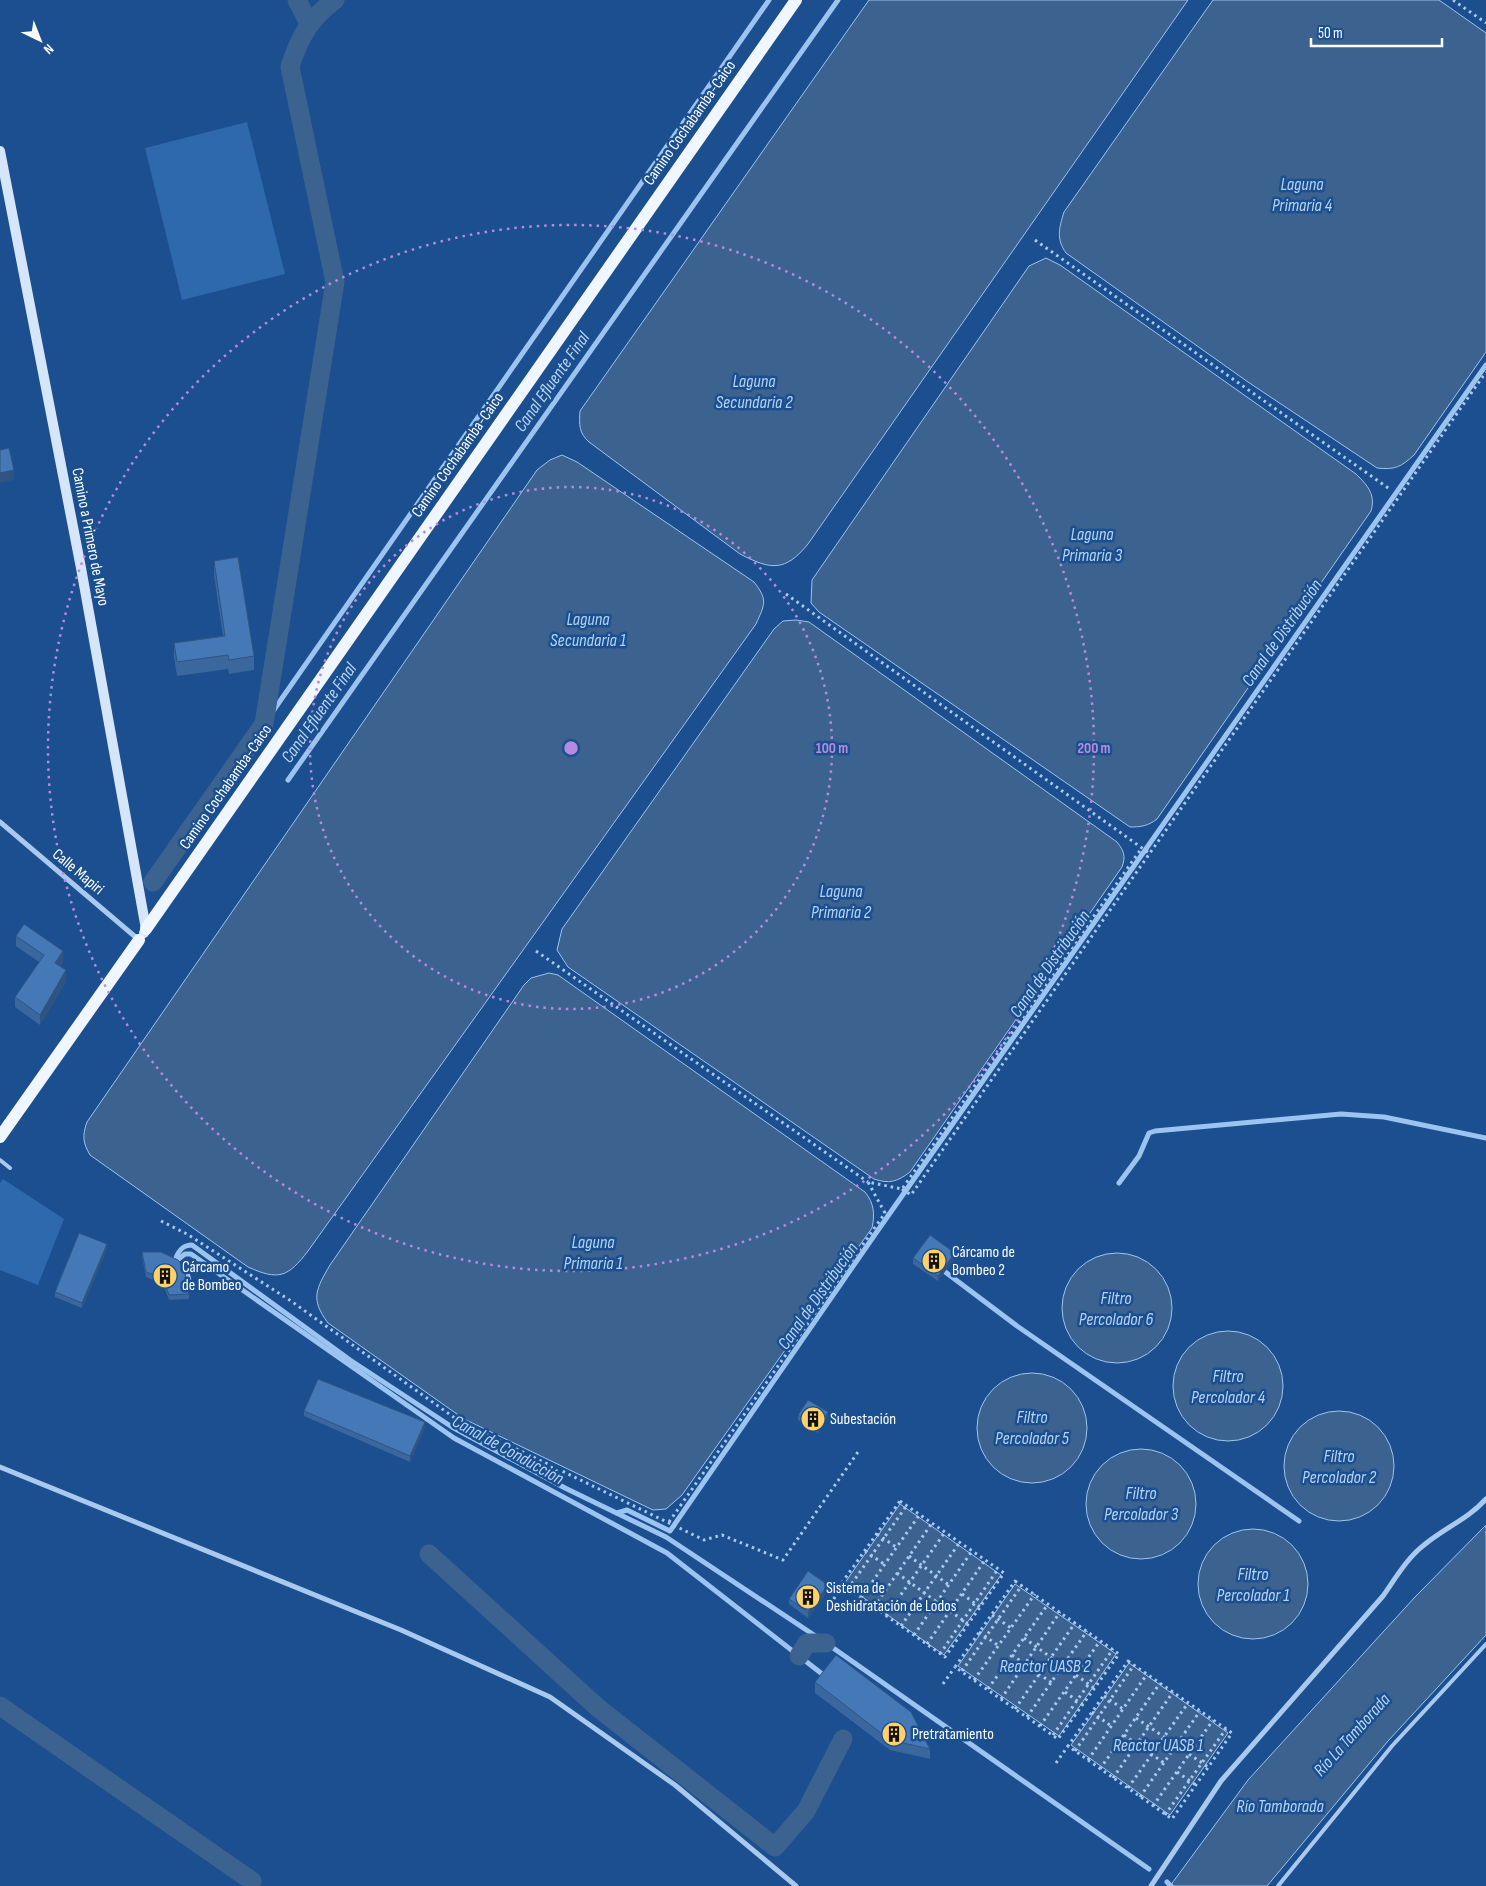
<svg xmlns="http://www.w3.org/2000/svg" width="1486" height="1886" font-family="'Sofia Sans Condensed',sans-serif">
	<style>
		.green { fill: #2e69ad }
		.water { fill: #3c6290; stroke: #9cc4f0 }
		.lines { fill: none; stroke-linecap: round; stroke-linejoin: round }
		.stream { stroke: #9cc4f0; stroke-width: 5 }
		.canal { stroke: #3c6290; stroke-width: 19 }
		.path { stroke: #a9c9ee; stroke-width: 3; stroke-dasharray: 2.5 4; stroke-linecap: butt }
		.lane { stroke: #a9c9ee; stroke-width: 4 }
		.street { stroke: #a9c9ee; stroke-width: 5 }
		.secondary { stroke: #d6e6fa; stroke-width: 10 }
		.primary { stroke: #f0f6ff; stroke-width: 12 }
		.path-bridge { stroke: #a9c9ee; stroke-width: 3; stroke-dasharray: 2.5 4; stroke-linecap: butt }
		.wall { fill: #3a679d }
		.shaded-wall { fill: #305480 }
		.building { fill: #4478b7; stroke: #305480 }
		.ring { fill: none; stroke: #b68bdc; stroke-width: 2.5; stroke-dasharray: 2.5 5 }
		.labels { text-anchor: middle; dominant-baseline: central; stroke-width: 5; stroke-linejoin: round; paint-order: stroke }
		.street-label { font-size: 16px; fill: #fff; stroke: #1b4f8f }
		.poi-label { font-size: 16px; fill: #fff; stroke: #1b4f8f; text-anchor: start }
		.water-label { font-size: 18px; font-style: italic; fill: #b5d3f5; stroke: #1b4f8f }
		.centre { fill: #b68bdc; stroke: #1b4f8f; stroke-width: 2.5 }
		.ring-label { font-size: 15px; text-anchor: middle; font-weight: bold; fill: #b68bdc; stroke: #1b4f8f; stroke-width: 5; stroke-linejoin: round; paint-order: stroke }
	</style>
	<rect width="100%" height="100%" fill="#1b4f8f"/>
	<!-- green -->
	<g class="green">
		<path d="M 247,122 L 285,274 L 182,300 L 145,148 Z"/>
		<path d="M 3,1179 L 64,1219 L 38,1285 L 0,1270 L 0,1183 Z"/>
	</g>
	<!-- water -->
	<g class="water">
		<path d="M 869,0 L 1188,0 L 808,544 C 785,572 771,570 740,554 L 589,442 C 579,433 579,425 580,411 Z"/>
		<path d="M 1213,0 L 1439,0 L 1486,33 L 1486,352 L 1414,455 C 1401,467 1395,470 1377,468 L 1248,382 L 1066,253 C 1056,239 1059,228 1064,212 Z"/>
		<path d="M 1046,258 L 1060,265 L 1356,474 C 1367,485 1376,494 1371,511 L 1157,819 C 1148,826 1141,827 1130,827 L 819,612 L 811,603 L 812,580 L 1029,266 Z"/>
		<path d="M 562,455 L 577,462 L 754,582 C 768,600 765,604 756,624 L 308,1251 C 288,1277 279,1281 248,1267 L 90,1155 C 83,1143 82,1136 87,1122 L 537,470 L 550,460 Z"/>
		<path d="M 796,620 L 809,622 L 1117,842 C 1124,851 1126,856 1122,867 L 910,1172 C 897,1182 889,1184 874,1179 L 568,967 L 557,950 L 562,929 L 774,629 L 783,621 Z"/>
		<path d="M 549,973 L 558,975 L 865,1192 C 874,1203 875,1214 872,1228 L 682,1495 L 666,1509 L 653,1510 L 464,1419 L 328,1323 C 310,1299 316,1289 330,1265 L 524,985 L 531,978 Z"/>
		<circle cx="1117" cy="1308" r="55"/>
		<circle cx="1228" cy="1386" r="55"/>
		<circle cx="1032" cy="1428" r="55"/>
		<circle cx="1339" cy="1466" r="55"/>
		<circle cx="1141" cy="1504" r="55"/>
		<path d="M 900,1504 L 1001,1575 L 944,1655 L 844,1584 Z"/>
		<path d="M 1486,1525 L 1486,1635 L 1388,1741 L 1267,1886 L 1170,1886 L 1248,1780 L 1415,1597 Z"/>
		<circle cx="1253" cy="1584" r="55"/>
		<path d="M 1015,1584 L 1116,1654 L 1059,1736 L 958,1666 Z"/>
		<path d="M 1129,1663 L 1228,1733 L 1170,1815 L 1071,1745 Z"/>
	</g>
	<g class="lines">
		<!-- stream -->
		<g class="stream">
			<path d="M 264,724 L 769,0"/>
			<path d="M 288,780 L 838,0"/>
			<path d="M 1119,1183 L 1139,1156 L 1149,1133 L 1155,1131 L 1341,1114 L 1384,1117 L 1486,1138"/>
			<path d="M 176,1258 C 179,1250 183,1245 192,1245 L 350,1360 L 452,1427 L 565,1488 L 666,1537 L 826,1643 L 1149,1869"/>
			<path d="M 176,1261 L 185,1254 L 191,1254 L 454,1438 L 667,1553 L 826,1677"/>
			<path d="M 181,1266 L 187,1273 L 191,1288"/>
			<path d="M 940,1268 L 1017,1326 L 1299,1521"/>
			<path d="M 617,1513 L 627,1510 L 670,1531 L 876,1233 L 1486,365"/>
			<path d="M 1167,1882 L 1171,1886"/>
		</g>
		<!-- canal -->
		<g class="canal">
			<path d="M 297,0 L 309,23"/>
			<path d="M 153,882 L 264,724 L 335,282 L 290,67 C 299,38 310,18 335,0"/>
			<path d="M 429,1554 L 597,1707 L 775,1847 L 806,1811 L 843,1739"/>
			<path d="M 799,1656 L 807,1643 L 826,1643"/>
			<path d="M 0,1706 L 252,1881"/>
		</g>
		<!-- path -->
		<g class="path">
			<path d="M 1453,0 L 1486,23"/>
			<path d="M 1035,240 L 1391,490"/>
			<path d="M 786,594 L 1149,853"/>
			<path d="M 536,951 L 868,1182"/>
			<path d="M 902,1189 L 911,1195 L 1486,372"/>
			<path d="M 161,1221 L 187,1234 L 291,1301 L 459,1421 L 704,1540 L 722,1535 L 783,1560 L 858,1452"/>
			<path d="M 900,1501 L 1004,1573 L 945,1657 L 841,1584 Z"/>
			<path d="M 669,1522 L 885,1213 L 868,1182 L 902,1189 L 1141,849"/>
			<path d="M 1015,1581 L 1119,1654 L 1058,1739 L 955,1667 Z"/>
			<path d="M 848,1589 L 907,1505"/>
			<path d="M 861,1598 L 920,1514"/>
			<path d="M 831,1605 L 841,1584"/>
			<path d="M 874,1607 L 932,1523"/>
			<path d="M 886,1616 L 945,1532"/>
			<path d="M 901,1626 L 960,1542"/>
			<path d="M 914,1635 L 972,1551"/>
			<path d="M 927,1644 L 985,1560"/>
			<path d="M 940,1654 L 998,1569"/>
			<path d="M 1128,1661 L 1232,1733 L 1172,1819 L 1068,1746 Z"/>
			<path d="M 962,1671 L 1022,1585"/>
			<path d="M 974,1680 L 1035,1594"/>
			<path d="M 943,1684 L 955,1667"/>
			<path d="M 988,1689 L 1048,1604"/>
			<path d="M 1001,1699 L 1060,1612"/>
			<path d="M 1015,1709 L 1075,1623"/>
			<path d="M 1027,1717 L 1087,1631"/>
			<path d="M 1040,1726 L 1100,1641"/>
			<path d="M 1053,1735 L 1113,1649"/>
			<path d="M 1075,1751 L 1134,1665"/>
			<path d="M 1088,1760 L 1147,1674"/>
			<path d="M 1056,1763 L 1068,1746"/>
			<path d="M 1100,1769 L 1160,1683"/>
			<path d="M 1113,1778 L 1173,1692"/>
			<path d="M 1128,1788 L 1188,1703"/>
			<path d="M 1140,1797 L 1200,1711"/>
			<path d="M 1153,1806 L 1213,1720"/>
			<path d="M 1165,1815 L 1226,1729"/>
		</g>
		<!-- lane -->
		<g class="lane">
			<path d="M 0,1160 L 10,1168"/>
			<path d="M 1278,1886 L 1392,1746 L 1486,1644"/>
		</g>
		<!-- street -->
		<g class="street">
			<path d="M 0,822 L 139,940"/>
			<path d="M 0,1467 L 401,1630 L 550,1697 L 675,1785 L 796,1886"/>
			<path d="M 1151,1886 L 1221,1781 L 1383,1596 C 1395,1579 1407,1558 1424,1545 C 1444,1528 1468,1519 1486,1499"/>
		</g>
		<!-- secondary -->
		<path class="secondary" d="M 0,151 L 81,568 L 146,929 L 144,933"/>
		<!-- primary -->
		<g class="primary">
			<path d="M 146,929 L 796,0"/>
			<path d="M 0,1137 L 139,940"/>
		</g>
		<!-- path-bridge -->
		<g class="path-bridge">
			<path d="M 877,1534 L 896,1547"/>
			<path d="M 865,1551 L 884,1564"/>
			<path d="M 909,1556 L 949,1585"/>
			<path d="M 897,1573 L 937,1602"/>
			<path d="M 962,1594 L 980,1607"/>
			<path d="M 950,1611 L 968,1624"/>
			<path d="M 992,1615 L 1011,1628"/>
			<path d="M 979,1632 L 999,1646"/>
			<path d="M 1024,1638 L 1063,1666"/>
			<path d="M 1012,1655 L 1052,1683"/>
			<path d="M 1076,1675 L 1094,1688"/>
			<path d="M 1065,1692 L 1083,1705"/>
			<path d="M 1104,1696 L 1123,1709"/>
			<path d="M 1092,1712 L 1111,1726"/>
			<path d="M 1136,1718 L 1176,1745"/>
			<path d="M 1124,1735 L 1164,1763"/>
			<path d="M 1189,1754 L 1208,1767"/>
			<path d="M 1177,1772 L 1196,1785"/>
		</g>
	</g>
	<!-- wall -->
	<g class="wall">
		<path d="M 214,561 L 254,656 L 254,670 L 229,674 L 228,669 L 177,676 L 174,657 L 174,643 L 223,636 L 214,575 Z"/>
		<path d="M 16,936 L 63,961 L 60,966 L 66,981 L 40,1025 L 15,1007 L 15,997 L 39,962 L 16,946 Z"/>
		<path d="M 107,1249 L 82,1308 L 55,1297 L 55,1292 Z"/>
		<path d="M 142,1252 L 189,1294 L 189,1299 L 169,1300 L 163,1284 L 146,1277 L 142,1257 Z"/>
		<path d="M 913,1258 L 955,1258 L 938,1281 L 913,1264 Z"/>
		<path d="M 304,1411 L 425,1427 L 410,1462 L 304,1416 Z"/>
		<path d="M 798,1415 L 828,1417 L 818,1433 L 798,1420 Z"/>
		<path d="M 828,1590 L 808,1618 L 789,1604 L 789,1599 Z"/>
		<path d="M 815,1682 L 930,1749 L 930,1759 L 890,1750 L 815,1693 Z"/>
	</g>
	<!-- shaded-wall -->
	<g class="shaded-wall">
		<path d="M 14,470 L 14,480 L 0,483 L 0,473 Z"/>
		<path d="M 63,951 L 63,961 L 55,973 L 55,963 Z"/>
		<path d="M 66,970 L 66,981 L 40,1025 L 40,1015 Z"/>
		<path d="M 107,1244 L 107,1249 L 82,1308 L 82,1303 Z"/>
		<path d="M 955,1253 L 955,1258 L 938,1281 L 938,1276 Z"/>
		<path d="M 828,1412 L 828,1417 L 818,1433 L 818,1428 Z"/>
		<path d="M 425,1422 L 425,1427 L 410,1462 L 410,1456 Z"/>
		<path d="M 828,1585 L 828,1590 L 808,1618 L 808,1612 Z"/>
	</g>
	<!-- building -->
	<g class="building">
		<path d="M 9,448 L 14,470 L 0,473 L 0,450 Z"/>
		<path d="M 238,557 L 254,656 L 229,660 L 228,655 L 177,662 L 174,643 L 225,636 L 214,561 Z"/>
		<path d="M 24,924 L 63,951 L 55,963 L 66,970 L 40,1015 L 15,997 L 44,955 L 16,936 Z"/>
		<path d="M 79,1233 L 107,1244 L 82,1303 L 55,1292 Z"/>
		<path d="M 930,1235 L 955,1253 L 938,1276 L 913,1258 Z"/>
		<path d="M 142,1252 L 161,1252 L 178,1260 L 184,1268 L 189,1294 L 169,1295 L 163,1278 L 146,1272 Z"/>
		<path d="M 318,1379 L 425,1422 L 410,1456 L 304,1411 Z"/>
		<path d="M 808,1400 L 828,1412 L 818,1428 L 798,1415 Z"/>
		<path d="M 808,1571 L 828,1585 L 808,1612 L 789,1599 Z"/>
		<path d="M 836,1655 L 911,1712 L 930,1749 L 890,1740 L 815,1682 Z"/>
	</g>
	<!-- distance rings -->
	<g class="ring">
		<circle cx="571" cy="748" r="261"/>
		<circle cx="571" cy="748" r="523"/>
	</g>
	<!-- icons -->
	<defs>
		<symbol id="building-disc" viewBox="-11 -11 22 22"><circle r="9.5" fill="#ffd166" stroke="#1b4f8f"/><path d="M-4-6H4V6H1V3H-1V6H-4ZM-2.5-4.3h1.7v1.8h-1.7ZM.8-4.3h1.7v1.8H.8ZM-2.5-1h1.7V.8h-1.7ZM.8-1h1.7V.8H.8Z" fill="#111"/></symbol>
	</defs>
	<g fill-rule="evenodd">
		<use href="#building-disc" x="920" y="1247" width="28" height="28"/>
		<use href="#building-disc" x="151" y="1262" width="28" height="28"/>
		<use href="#building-disc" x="799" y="1405" width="28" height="28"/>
		<use href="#building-disc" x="794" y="1583" width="28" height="28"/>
		<use href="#building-disc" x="880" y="1720" width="28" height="28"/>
	</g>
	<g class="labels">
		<!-- street labels -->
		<g class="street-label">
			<text transform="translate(690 123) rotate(-55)">Camino Cochabamba-Caico</text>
			<text transform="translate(458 455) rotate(-55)">Camino Cochabamba-Caico</text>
			<text transform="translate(90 537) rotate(79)">Camino a Primero de Mayo</text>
			<text transform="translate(226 787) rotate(-55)">Camino Cochabamba-Caico</text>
			<text transform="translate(78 872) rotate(40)">Calle Mapiri</text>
		</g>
		<!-- poi labels -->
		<g class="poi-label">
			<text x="952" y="1252">Cárcamo de<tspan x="952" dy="18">Bombeo 2</tspan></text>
			<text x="182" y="1267">Cárcamo<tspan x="182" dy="18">de Bombeo</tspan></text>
			<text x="830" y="1419">Subestación</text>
			<text x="826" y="1588">Sistema de<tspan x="826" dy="18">Deshidratación de Lodos</tspan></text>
			<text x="912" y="1734">Pretratamiento</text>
		</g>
		<!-- water labels -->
		<g class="water-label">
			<text x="1302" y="184">Laguna<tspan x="1302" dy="21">Primaria 4</tspan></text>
			<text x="754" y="381">Laguna<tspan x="754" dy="21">Secundaria 2</tspan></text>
			<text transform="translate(552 382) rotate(-55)">Canal Efluente Final</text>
			<text x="1092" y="534">Laguna<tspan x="1092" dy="21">Primaria 3</tspan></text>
			<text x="588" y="619">Laguna<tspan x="588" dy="21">Secundaria 1</tspan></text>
			<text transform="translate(1282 633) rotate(-55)">Canal de Distribución</text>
			<text transform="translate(319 713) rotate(-55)">Canal Efluente Final</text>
			<text x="841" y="891">Laguna<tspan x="841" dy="21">Primaria 2</tspan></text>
			<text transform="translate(1050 964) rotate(-55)">Canal de Distribución</text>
			<text x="593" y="1242">Laguna<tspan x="593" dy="21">Primaria 1</tspan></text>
			<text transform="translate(818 1296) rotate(-55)">Canal de Distribución</text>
			<text x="1116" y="1298">Filtro<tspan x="1116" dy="21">Percolador 6</tspan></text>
			<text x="1228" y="1376">Filtro<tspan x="1228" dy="21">Percolador 4</tspan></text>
			<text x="1032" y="1417">Filtro<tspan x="1032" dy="21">Percolador 5</tspan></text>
			<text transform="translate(508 1450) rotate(29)">Canal de Conducción</text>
			<text x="1339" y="1456">Filtro<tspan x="1339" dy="21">Percolador 2</tspan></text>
			<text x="1141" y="1493">Filtro<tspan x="1141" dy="21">Percolador 3</tspan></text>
			<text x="1253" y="1574">Filtro<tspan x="1253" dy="21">Percolador 1</tspan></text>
			<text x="1045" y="1666">Reactor UASB 2</text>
			<text transform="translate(1352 1735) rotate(-48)">Río La Tamborada</text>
			<text x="1158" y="1745">Reactor UASB 1</text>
			<text x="1280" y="1806">Río Tamborada</text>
		</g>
	</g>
	<circle cx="571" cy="748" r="8" class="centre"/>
	<g class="ring-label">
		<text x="832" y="753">100 m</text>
		<text x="1094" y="753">200 m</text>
	</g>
	<!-- north arrow -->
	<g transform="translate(40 40) rotate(137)" stroke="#1b4f8f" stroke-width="4" paint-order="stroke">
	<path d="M0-4L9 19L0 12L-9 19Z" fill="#ffffff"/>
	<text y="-8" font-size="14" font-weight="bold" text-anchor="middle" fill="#ffffff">N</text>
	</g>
	<!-- scale -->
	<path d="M1311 38v8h131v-8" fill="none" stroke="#ffffff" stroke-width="2.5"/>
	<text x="1318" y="38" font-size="15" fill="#ffffff" stroke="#1b4f8f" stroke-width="4" paint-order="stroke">50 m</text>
</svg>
